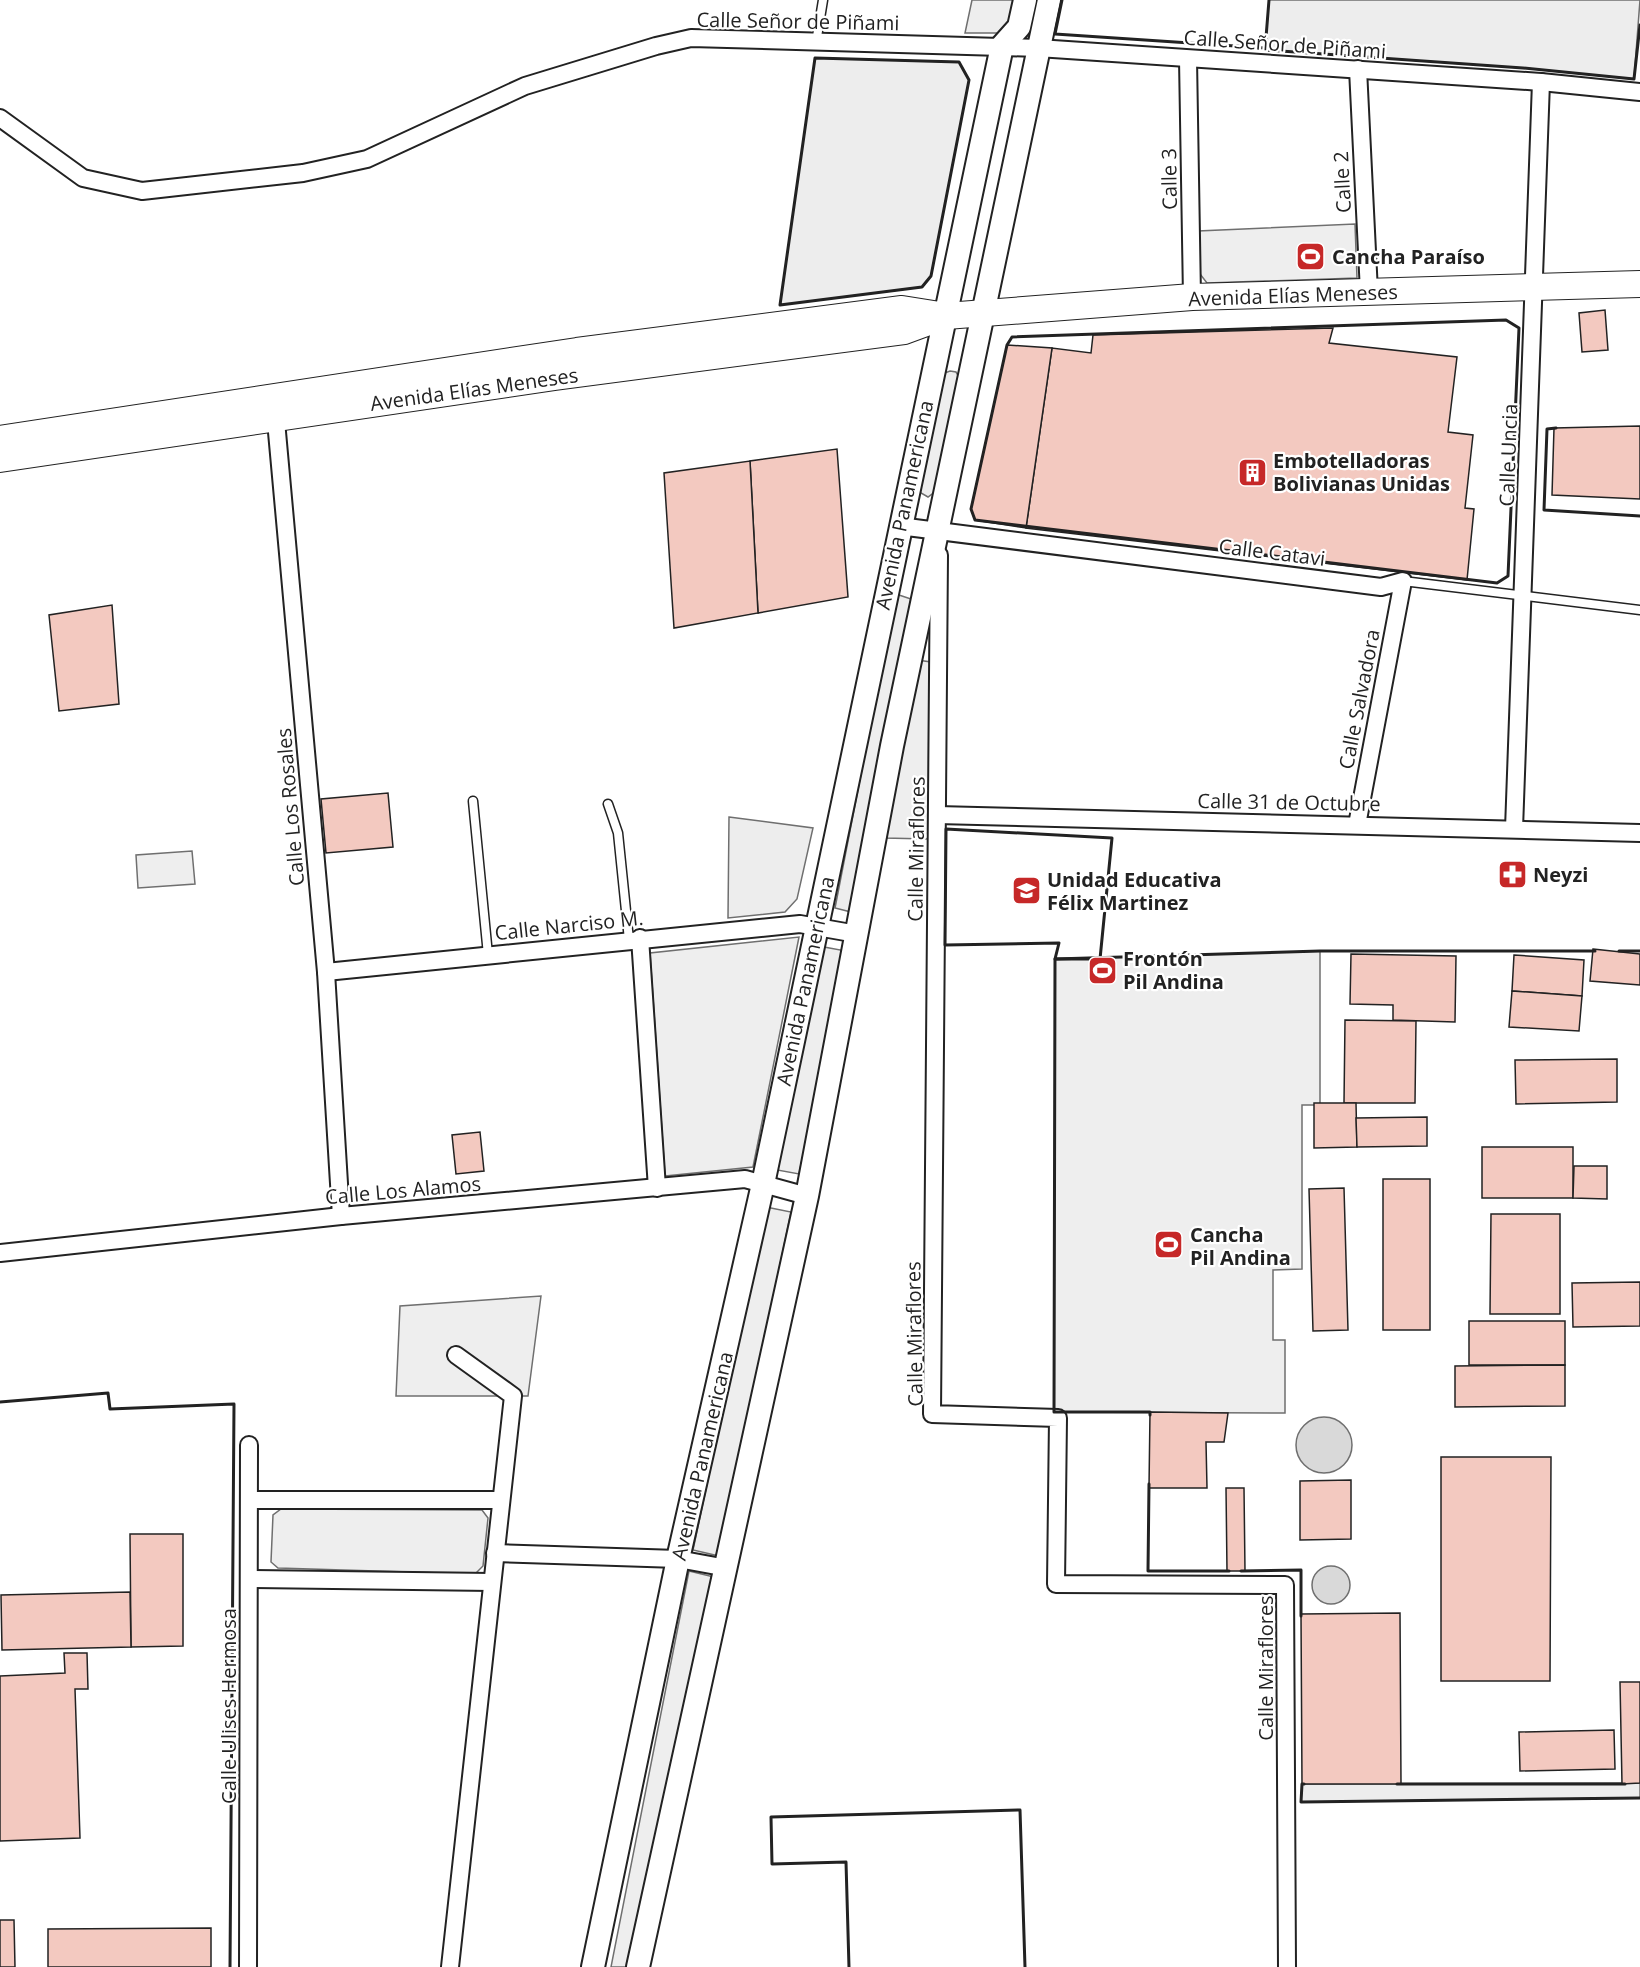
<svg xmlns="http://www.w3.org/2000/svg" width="1640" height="1967" font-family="'Open Sans',sans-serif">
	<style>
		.green { fill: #eee; stroke: #6f6f6f; stroke-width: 1.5 }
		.parking { fill: #ededed; stroke: #6f6f6f; stroke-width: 1.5 }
		.water { fill: #d9d9d9; stroke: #6f6f6f; stroke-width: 1.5 }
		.building { fill: #f3c9c0; stroke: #222; stroke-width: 1.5 }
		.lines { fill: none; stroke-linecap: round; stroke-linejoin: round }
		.lane-casing { stroke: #222; stroke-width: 11 }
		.street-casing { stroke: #222; stroke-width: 20 }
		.secondary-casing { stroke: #222; stroke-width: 26 }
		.primary-casing { stroke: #222; stroke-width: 28 }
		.lane { stroke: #fff; stroke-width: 8 }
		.street { stroke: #fff; stroke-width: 16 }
		.secondary { stroke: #fff; stroke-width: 22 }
		.primary { stroke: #fff; stroke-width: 26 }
		.wall { stroke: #222; stroke-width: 3 }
		.labels { text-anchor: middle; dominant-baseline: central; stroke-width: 4.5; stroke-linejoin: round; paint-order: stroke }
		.street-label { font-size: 20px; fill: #222; stroke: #fff }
		.poi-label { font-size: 20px; font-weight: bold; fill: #222; stroke: #fff; text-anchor: start }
	</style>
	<rect width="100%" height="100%" fill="#fff"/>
	<!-- green -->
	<g class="green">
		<path d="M 972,0 L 1014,0 L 1010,20 L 999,33 L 965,33 Z"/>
		<path d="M 1355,224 L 1357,278 L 1207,283 L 1200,274 L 1198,231 Z"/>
		<path d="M 950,371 L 956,372 L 959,377 L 936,491 L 928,497 L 921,493 L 918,487 L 942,374 Z"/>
		<path d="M 896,594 L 911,599 L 851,912 L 835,908 Z"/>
		<path d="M 917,660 L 931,662 L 928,839 L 884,838 Z"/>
		<path d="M 192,851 L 195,884 L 138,888 L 136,855 Z"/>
		<path d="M 799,937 L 753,1167 L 665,1176 L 650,953 Z"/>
		<path d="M 824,947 L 846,951 L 799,1174 L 777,1170 Z"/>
		<path d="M 1320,951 L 1320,1105 L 1302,1105 L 1302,1269 L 1273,1270 L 1273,1340 L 1285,1340 L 1285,1413 L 1054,1412 L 1055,959 Z"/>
		<path d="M 766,1207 L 791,1212 L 719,1556 L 693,1550 Z"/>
		<path d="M 541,1296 L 528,1396 L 396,1396 L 400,1306 Z"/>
		<path d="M 281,1509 L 482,1510 L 488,1518 L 483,1566 L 475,1574 L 278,1568 L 271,1562 L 273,1515 Z"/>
		<path d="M 689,1571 L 714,1577 L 627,1967 L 611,1967 Z"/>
	</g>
	<!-- parking -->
	<g class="parking">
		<path d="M 1269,0 L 1640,0 L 1634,79 L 1523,68 L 1265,50 Z"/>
		<path d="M 815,58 L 959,62 L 969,80 L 931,276 L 922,287 L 780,305 Z"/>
		<path d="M 729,817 L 813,828 L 797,899 L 785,912 L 728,918 Z"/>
		<path d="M 1640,1783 L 1640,1798 L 1301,1802 L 1302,1784 Z"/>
	</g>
	<!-- water -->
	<g class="water">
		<circle cx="1324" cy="1445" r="28"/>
		<circle cx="1331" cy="1585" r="19"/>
	</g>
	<!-- building -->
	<g class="building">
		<path d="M 1605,310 L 1608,350 L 1582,352 L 1579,313 Z"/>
		<path d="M 1333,328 L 1329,343 L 1457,357 L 1448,432 L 1473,435 L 1465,508 L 1474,509 L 1467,580 L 1026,528 L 1052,348 L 1091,353 L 1093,335 Z"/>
		<path d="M 1007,345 L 1052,348 L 1026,528 L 975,520 L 971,509 Z"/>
		<path d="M 1640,426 L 1640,499 L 1552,495 L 1554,428 Z"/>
		<path d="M 837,449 L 848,597 L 758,613 L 750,461 Z"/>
		<path d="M 750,461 L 758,613 L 674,628 L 664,473 Z"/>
		<path d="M 112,605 L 119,704 L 59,711 L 49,615 Z"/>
		<path d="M 388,793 L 393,847 L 326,853 L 321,799 Z"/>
		<path d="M 1593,949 L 1640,954 L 1640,985 L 1590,981 Z"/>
		<path d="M 1351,954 L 1456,956 L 1455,1022 L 1393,1020 L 1393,1005 L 1350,1004 Z"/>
		<path d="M 1514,955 L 1584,960 L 1582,996 L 1512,991 Z"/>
		<path d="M 1512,991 L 1582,996 L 1579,1031 L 1509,1027 Z"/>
		<path d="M 1345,1020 L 1416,1021 L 1415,1103 L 1344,1103 Z"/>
		<path d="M 1617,1059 L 1617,1102 L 1516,1104 L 1515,1060 Z"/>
		<path d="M 1314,1103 L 1356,1103 L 1357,1147 L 1314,1148 Z"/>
		<path d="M 1427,1117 L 1427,1146 L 1357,1147 L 1356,1118 Z"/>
		<path d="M 480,1132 L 484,1171 L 456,1174 L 452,1135 Z"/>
		<rect x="1482" y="1147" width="91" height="51"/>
		<path d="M 1574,1166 L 1607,1166 L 1607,1199 L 1573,1198 Z"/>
		<rect x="1383" y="1179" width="47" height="151"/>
		<path d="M 1344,1188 L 1348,1330 L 1313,1331 L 1309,1189 Z"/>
		<path d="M 1491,1214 L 1560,1214 L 1560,1314 L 1490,1314 Z"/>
		<path d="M 1640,1282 L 1640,1326 L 1573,1327 L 1572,1283 Z"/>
		<rect x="1469" y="1321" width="96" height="44"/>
		<path d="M 1565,1365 L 1565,1406 L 1455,1407 L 1455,1366 Z"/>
		<path d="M 1150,1412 L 1228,1413 L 1224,1442 L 1206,1442 L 1207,1488 L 1149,1488 Z"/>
		<path d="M 1441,1457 L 1551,1457 L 1550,1681 L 1441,1681 Z"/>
		<path d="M 1351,1480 L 1351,1539 L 1300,1540 L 1300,1481 Z"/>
		<path d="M 1226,1488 L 1244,1488 L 1245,1571 L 1227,1571 Z"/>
		<path d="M 130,1534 L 183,1534 L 183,1646 L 131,1647 Z"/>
		<path d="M 130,1592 L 131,1647 L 2,1650 L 1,1595 Z"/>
		<path d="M 1400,1613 L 1401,1784 L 1302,1784 L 1301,1614 Z"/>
		<path d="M 64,1653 L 87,1653 L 88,1689 L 75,1689 L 80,1838 L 0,1841 L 0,1676 L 65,1673 Z"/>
		<path d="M 1620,1682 L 1640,1682 L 1640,1783 L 1622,1784 Z"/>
		<path d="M 1614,1730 L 1615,1769 L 1520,1771 L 1519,1732 Z"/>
		<path d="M 0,1920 L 14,1920 L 15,1967 L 0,1967 Z"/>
		<path d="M 211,1928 L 211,1967 L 48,1967 L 48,1929 Z"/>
	</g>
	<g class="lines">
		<defs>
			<g id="lane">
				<path d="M 816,43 L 823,0"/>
				<path d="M 1403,581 L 1640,610"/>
				<path d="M 473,801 L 488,955"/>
				<path d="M 608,804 L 618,833 L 629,940"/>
			</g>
			<g id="street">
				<path d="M 1188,59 L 1192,297"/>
				<path d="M 1358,69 L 1369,292"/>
				<path d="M 0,118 L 83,178 L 142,191 L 303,173 L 367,159 L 525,86 L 656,46 L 691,38 L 1038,48 L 1541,82 L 1640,92"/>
				<path d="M 275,410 L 326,972 L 341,1216"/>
				<path d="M 899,526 L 1381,587 L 1403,581 L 1357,825"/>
				<path d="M 939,555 L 932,1414 L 1058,1418 L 1056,1584 L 1285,1585 L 1287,1967"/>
				<path d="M 937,815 L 1640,833"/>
				<path d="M 1514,829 L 1541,82"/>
				<path d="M 640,938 L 657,1188"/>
				<path d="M 326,972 L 800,924 L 857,934"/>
				<path d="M 0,1253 L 341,1216 L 745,1179 L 807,1196"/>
				<path d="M 249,1500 L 501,1500"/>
				<path d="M 495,1553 L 678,1559 L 727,1568"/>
				<path d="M 249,1579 L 492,1582"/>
				<path d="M 248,1967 L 249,1445"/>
				<path d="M 450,1967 L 513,1396 L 456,1355"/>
			</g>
			<g id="secondary">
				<path d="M 593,1967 L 678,1559 L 763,1184 L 1002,46 L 1019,27 L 1025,0"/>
				<path d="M 638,1967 L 807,1196 L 892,746 L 1049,0"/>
			</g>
			<g id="primary">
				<path d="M 0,439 L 577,351 L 902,309 L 946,316 L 1192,297 L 1640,284"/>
				<path d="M 0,459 L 555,377 L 904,331 L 942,317"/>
			</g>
		</defs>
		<!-- lane casing -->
		<use href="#lane" class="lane-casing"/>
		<!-- street casing -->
		<use href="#street" class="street-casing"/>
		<!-- secondary casing -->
		<use href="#secondary" class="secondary-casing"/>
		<!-- primary casing -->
		<use href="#primary" class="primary-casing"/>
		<!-- lane -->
		<use href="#lane" class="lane"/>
		<!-- street -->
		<use href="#street" class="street"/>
		<!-- secondary -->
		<use href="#secondary" class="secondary"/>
		<!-- primary -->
		<use href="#primary" class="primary"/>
		<!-- wall -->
		<g class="wall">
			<path d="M 1062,0 L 1055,34 L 1265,48"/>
			<path d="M 1269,0 L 1265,50 L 1523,68 L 1634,79 L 1640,25"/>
			<path d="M 815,58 L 959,62 L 969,80 L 931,276 L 922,287 L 780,305 Z"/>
			<path d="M 1506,320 L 1519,328 L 1508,576 L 1497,583 L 975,520 L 971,509 L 1007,345 L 1012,337 Z"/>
			<path d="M 1556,428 L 1547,429 L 1544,510 L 1640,516"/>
			<path d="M 946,829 L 1112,838 L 1100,959 L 1055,959 L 1059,943 L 945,945 Z"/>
			<path d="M 1619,951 L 1640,951"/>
			<path d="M 0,1402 L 108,1393 L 110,1409 L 234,1404 L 230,1967"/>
			<path d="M 1150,1415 L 1150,1412 L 1054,1412 L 1055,959 L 1320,951 L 1595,951"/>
			<path d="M 1149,1484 L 1148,1571 L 1229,1571"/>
			<path d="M 1241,1571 L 1301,1570 L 1301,1616"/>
			<path d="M 1304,1784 L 1302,1784 L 1301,1802 L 1640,1798"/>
			<path d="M 1397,1784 L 1625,1784"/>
			<path d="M 849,1967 L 846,1862 L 772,1864 L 771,1817 L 1020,1810 L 1025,1967"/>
		</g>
	</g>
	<!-- icons -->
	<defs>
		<symbol id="stadium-square" viewBox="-11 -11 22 22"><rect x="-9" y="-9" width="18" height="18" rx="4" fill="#c62828" stroke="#fff"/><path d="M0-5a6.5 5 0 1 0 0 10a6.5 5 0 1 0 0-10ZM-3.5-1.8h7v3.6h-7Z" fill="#fff"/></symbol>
		<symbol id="building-square" viewBox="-11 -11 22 22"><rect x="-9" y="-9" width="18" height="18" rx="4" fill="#c62828" stroke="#fff"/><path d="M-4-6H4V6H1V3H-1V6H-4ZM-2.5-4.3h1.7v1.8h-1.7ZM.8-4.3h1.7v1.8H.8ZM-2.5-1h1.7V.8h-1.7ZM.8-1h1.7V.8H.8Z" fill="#fff"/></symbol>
		<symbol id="pharmacy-square" viewBox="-11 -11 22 22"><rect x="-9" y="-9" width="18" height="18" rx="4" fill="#c62828" stroke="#fff"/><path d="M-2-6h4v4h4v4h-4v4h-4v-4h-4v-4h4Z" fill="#fff"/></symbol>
		<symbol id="school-square" viewBox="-11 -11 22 22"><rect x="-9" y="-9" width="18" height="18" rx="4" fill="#c62828" stroke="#fff"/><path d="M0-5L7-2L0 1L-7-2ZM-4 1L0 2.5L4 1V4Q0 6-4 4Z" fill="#fff"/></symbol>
	</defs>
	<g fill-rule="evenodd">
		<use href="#stadium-square" x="1294" y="240" width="33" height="33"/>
		<use href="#building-square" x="1236" y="456" width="33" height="33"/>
		<use href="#pharmacy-square" x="1496" y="858" width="33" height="33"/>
		<use href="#school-square" x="1010" y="874" width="33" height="33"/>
		<use href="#stadium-square" x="1086" y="954" width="33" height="33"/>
		<use href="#stadium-square" x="1152" y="1228" width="33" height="33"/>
	</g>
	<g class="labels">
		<!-- street labels -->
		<g class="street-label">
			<text transform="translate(798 21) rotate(1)">Calle Señor de Piñami</text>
			<text transform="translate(1285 44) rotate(4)">Calle Señor de Piñami</text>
			<text transform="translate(1169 179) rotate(-91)">Calle 3</text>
			<text transform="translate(1342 182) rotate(-93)">Calle 2</text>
			<text transform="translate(1293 295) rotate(-2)">Avenida Elías Meneses</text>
			<text transform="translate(474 389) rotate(-8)">Avenida Elías Meneses</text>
			<text transform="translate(1508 455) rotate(-88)">Calle Uncia</text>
			<text transform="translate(904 505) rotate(-78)">Avenida Panamericana</text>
			<text transform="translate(1272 552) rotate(7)">Calle Catavi</text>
			<text transform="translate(1359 699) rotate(-79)">Calle Salvadora</text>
			<text transform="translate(1289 802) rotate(1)">Calle 31 de Octubre</text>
			<text transform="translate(290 807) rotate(-95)">Calle Los Rosales</text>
			<text transform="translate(916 849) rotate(-89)">Calle Miraflores</text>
			<text transform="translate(569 925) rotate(-6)">Calle Narciso M.</text>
			<text transform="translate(805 981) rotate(-78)">Avenida Panamericana</text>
			<text transform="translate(403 1190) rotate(-5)">Calle Los Alamos</text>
			<text transform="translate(914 1334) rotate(-91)">Calle Miraflores</text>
			<text transform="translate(702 1456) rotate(-77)">Avenida Panamericana</text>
			<text transform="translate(1265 1668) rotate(-90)">Calle Miraflores</text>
			<text transform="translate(228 1706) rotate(-90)">Calle Ulises Hermosa</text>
		</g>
		<!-- poi labels -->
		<g class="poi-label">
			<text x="1332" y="256">Cancha Paraíso</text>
			<text x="1273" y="460">Embotelladoras<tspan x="1273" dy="23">Bolivianas Unidas</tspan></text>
			<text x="1533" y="874">Neyzi</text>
			<text x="1047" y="879">Unidad Educativa<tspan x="1047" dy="23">Félix Martinez</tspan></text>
			<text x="1123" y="958">Frontón<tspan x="1123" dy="23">Pil Andina</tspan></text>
			<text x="1190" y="1234">Cancha<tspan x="1190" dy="23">Pil Andina</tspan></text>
		</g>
	</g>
</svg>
